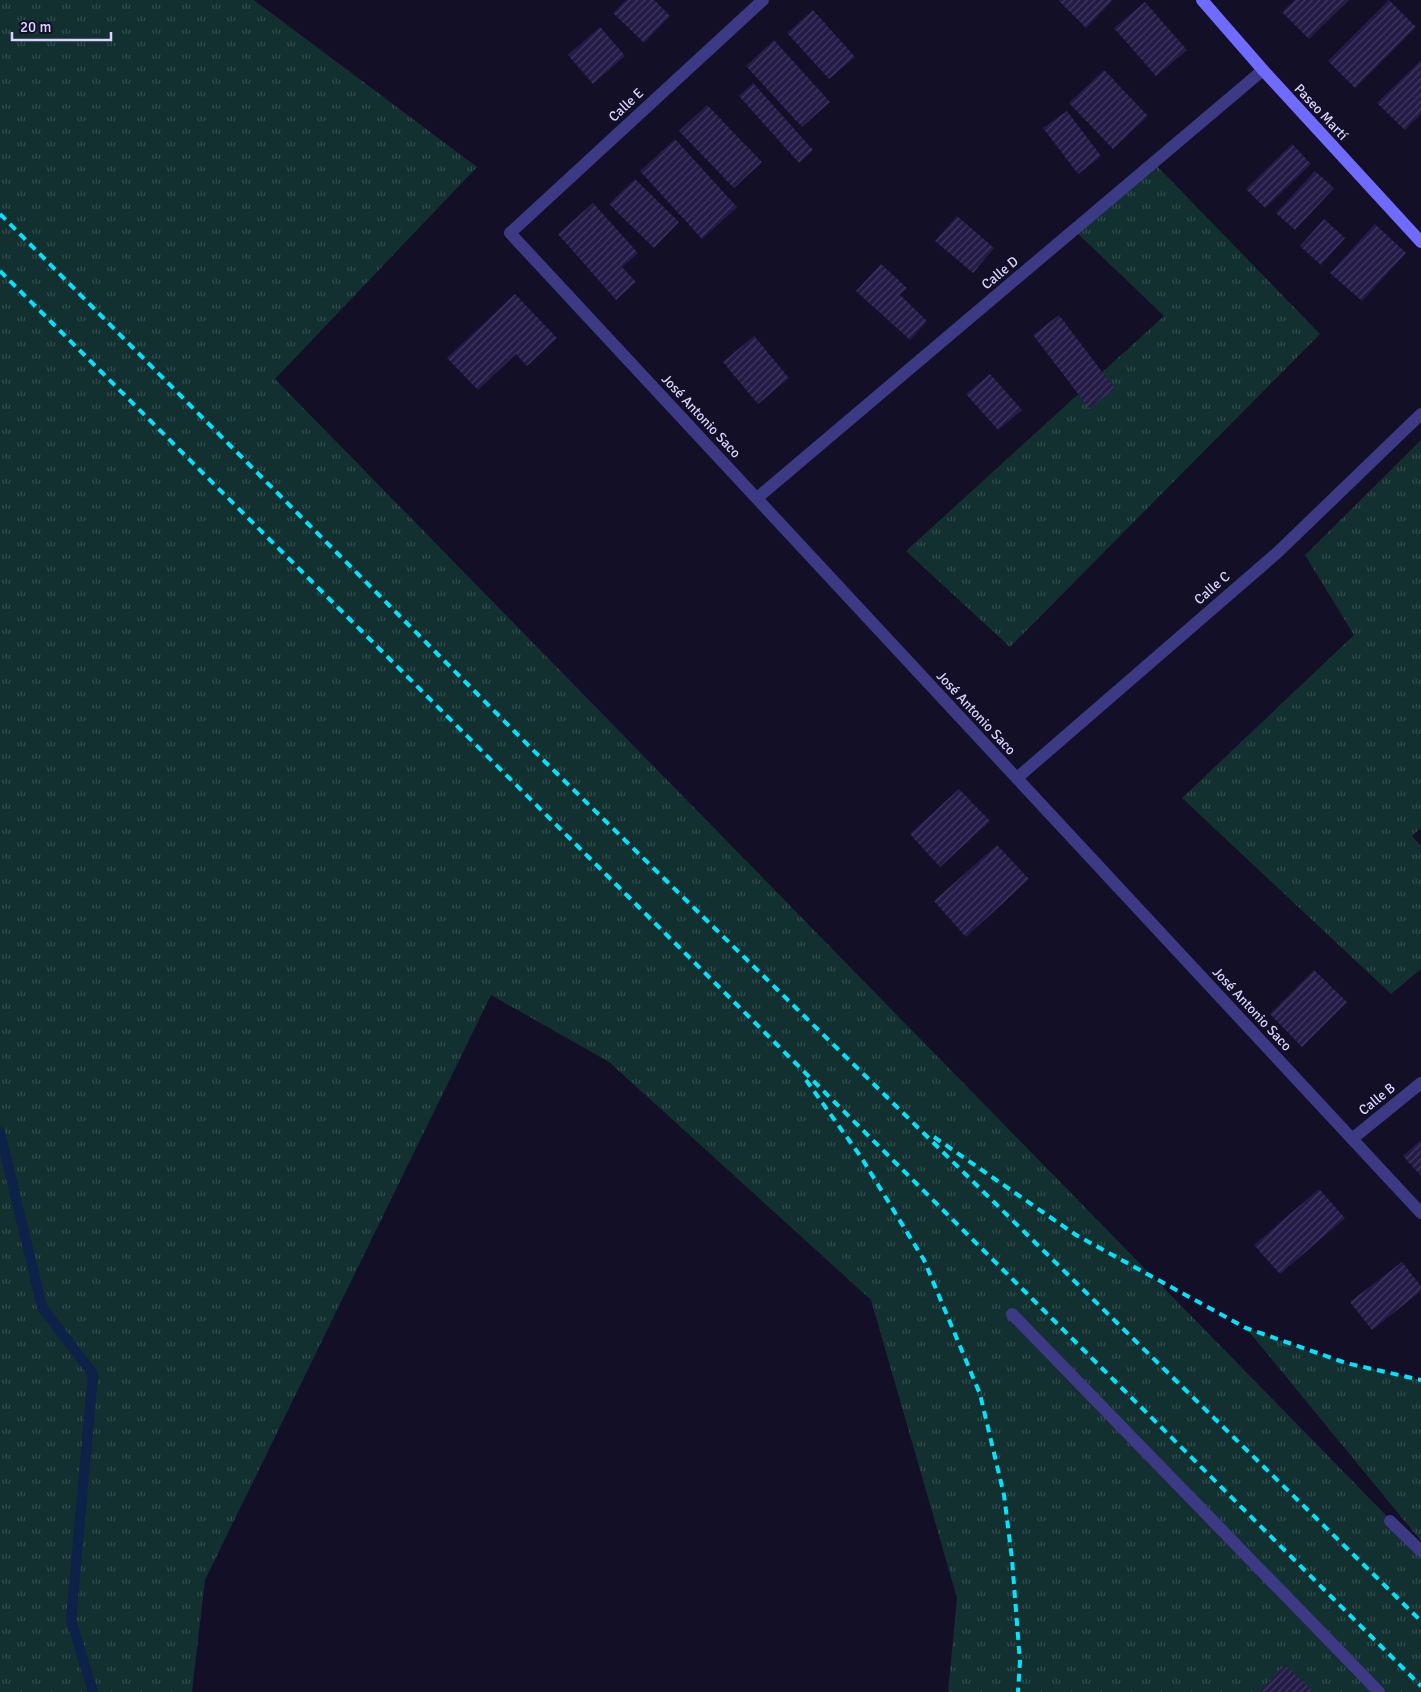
<svg xmlns="http://www.w3.org/2000/svg" width="1421" height="1692" font-family="Signika,sans-serif">
	<style>
		.grass { fill: url(#grass-tufts) }
		.lines { fill: none; stroke-linecap: round; stroke-linejoin: round }
		.stream { stroke: #0c2248; stroke-width: 10 }
		.building { fill: url(#building-hatch) }
		.street { stroke: #3d3a85; stroke-width: 12 }
		.secondary { stroke: #6f6bff; stroke-width: 12 }
		.rail { stroke: #00e5ff; stroke-width: 4; stroke-dasharray: 8 6; stroke-linecap: butt }
		.labels { text-anchor: middle; dominant-baseline: central; stroke-width: 4; stroke-linejoin: round; paint-order: stroke }
		.street-label { font-size: 14px; fill: #d9d4ff; stroke: #130f26 }
	</style>
	<defs>
		<pattern id="grass-tufts" width="24" height="20" patternUnits="userSpaceOnUse" patternTransform="scale(1.25)"><rect width="24" height="20" fill="#12302f"/><path d="M3 7l-1-3M5 7V3M7 7l1-3M15 17l-1-3M17 17v-4M19 17l1-3" fill="none" stroke="#344d4e"/></pattern>
		<pattern id="building-hatch" width="6" height="6" patternUnits="userSpaceOnUse" patternTransform="scale(1.25)"><rect width="6" height="6" fill="#241b47"/><path d="M-1 1l2-2M0 6l6-6M5 7l2-2" fill="none" stroke="#433b63"/></pattern>
	</defs>
	<rect width="100%" height="100%" fill="#130f26"/>
	<!-- grass -->
	<g class="grass">
		<path d="M 0,0 L 254,0 L 477,167 L 275,379 L 1421,1551 L 1421,1692 L 948,1692 L 957,1598 L 871,1300 L 609,1062 L 491,995 L 205,1580 L 192,1692 L 0,1692 Z"/>
		<path d="M 1154,163 L 1320,334 L 1010,647 L 906,551 L 1164,316 L 1074,230 Z"/>
		<path d="M 1421,440 L 1421,828 L 1412,836 L 1421,846 L 1421,969 L 1391,994 L 1182,798 L 1354,635 L 1305,555 Z"/>
		<path d="M 1246,1328 L 1346,1363 L 1421,1380 L 1421,1541 Z"/>
	</g>
	<g class="lines">
		<!-- stream -->
		<path class="stream" d="M 0,1132 L 42,1307 L 93,1374 L 71,1620 L 93,1692"/>
	</g>
	<!-- building -->
	<g class="building">
		<path d="M 626,0 L 654,0 L 670,16 L 644,43 L 613,13 Z"/>
		<path d="M 1058,0 L 1113,0 L 1086,28 Z"/>
		<path d="M 1295,0 L 1349,0 L 1309,39 L 1282,12 Z"/>
		<path d="M 1389,0 L 1416,27 L 1355,88 L 1328,61 Z"/>
		<path d="M 1145,2 L 1187,50 L 1156,76 L 1114,28 Z"/>
		<path d="M 813,10 L 855,57 L 829,79 L 787,33 Z"/>
		<path d="M 600,27 L 625,56 L 593,84 L 568,55 Z"/>
		<path d="M 774,40 L 830,102 L 802,127 L 746,66 Z"/>
		<path d="M 1421,60 L 1421,114 L 1405,130 L 1377,103 Z"/>
		<path d="M 1104,70 L 1148,116 L 1113,149 L 1069,103 Z"/>
		<path d="M 753,83 L 813,150 L 799,163 L 739,96 Z"/>
		<path d="M 707,105 L 762,162 L 734,188 L 679,131 Z"/>
		<path d="M 1067,111 L 1101,156 L 1078,174 L 1043,128 Z"/>
		<path d="M 675,139 L 737,207 L 702,239 L 640,171 Z"/>
		<path d="M 1292,144 L 1311,164 L 1265,208 L 1246,189 Z"/>
		<path d="M 1315,171 L 1334,188 L 1295,230 L 1276,213 Z"/>
		<path d="M 635,179 L 679,222 L 654,248 L 609,204 Z"/>
		<path d="M 593,203 L 638,253 L 622,267 L 636,282 L 616,300 L 558,234 Z"/>
		<path d="M 957,216 L 994,248 L 973,273 L 935,241 Z"/>
		<path d="M 1324,219 L 1345,238 L 1321,265 L 1300,246 Z"/>
		<path d="M 1375,224 L 1406,253 L 1362,301 L 1330,273 Z"/>
		<path d="M 881,264 L 907,288 L 900,295 L 927,321 L 910,340 L 856,291 Z"/>
		<path d="M 515,294 L 557,338 L 527,366 L 516,354 L 478,390 L 447,358 Z"/>
		<path d="M 1059,315 L 1115,389 L 1089,408 L 1033,335 Z"/>
		<path d="M 754,336 L 789,378 L 758,404 L 723,362 Z"/>
		<path d="M 990,374 L 1022,410 L 998,430 L 966,394 Z"/>
		<path d="M 959,789 L 990,821 L 940,867 L 910,834 Z"/>
		<path d="M 997,845 L 1029,879 L 966,937 L 934,901 Z"/>
		<path d="M 1314,970 L 1347,1002 L 1302,1047 L 1270,1014 Z"/>
		<path d="M 1421,1140 L 1421,1176 L 1403,1156 Z"/>
		<path d="M 1319,1189 L 1345,1218 L 1280,1274 L 1254,1245 Z"/>
		<path d="M 1402,1262 L 1421,1286 L 1421,1291 L 1372,1330 L 1350,1302 Z"/>
		<path d="M 1285,1665 L 1314,1692 L 1259,1692 Z"/>
	</g>
	<g class="lines">
		<!-- street -->
		<g class="street">
			<path d="M 763,0 L 510,233 L 1421,1213"/>
			<path d="M 757,498 L 1263,70"/>
			<path d="M 1017,778 L 1278,552 L 1421,414"/>
			<path d="M 1352,1139 L 1421,1083"/>
			<path d="M 1012,1314 L 1379,1692"/>
			<path d="M 1390,1521 L 1421,1551"/>
		</g>
		<!-- secondary -->
		<path class="secondary" d="M 1202,0 L 1263,70 L 1421,242"/>
		<!-- rail -->
		<g class="rail">
			<path d="M 0,214 L 533,750 L 1421,1621"/>
			<path d="M 0,271 L 1421,1686"/>
			<path d="M 806,1080 L 861,1157 L 924,1260 L 980,1394 L 1004,1495 L 1012,1559 L 1020,1662 L 1018,1692"/>
			<path d="M 934,1137 L 1076,1235 L 1246,1328 L 1346,1363 L 1421,1380"/>
		</g>
	</g>
	<g class="labels">
		<!-- street labels -->
		<g class="street-label">
			<text transform="translate(626 105) rotate(-43)">Calle E</text>
			<text transform="translate(1321 112) rotate(47)">Paseo Martí</text>
			<text transform="translate(1000 273) rotate(-40)">Calle D</text>
			<text transform="translate(701 416) rotate(47)">José Antonio Saco</text>
			<text transform="translate(1212 588) rotate(-41)">Calle C</text>
			<text transform="translate(976 713) rotate(47)">José Antonio Saco</text>
			<text transform="translate(1252 1009) rotate(47)">José Antonio Saco</text>
			<text transform="translate(1377 1099) rotate(-39)">Calle B</text>
		</g>
	</g>
	<!-- scale -->
	<path d="M12 32v8h99v-8" fill="none" stroke="#d9d4ff" stroke-width="2.5"/>
	<text x="20" y="32" font-size="15" fill="#d9d4ff" stroke="#130f26" stroke-width="4" paint-order="stroke">20 m</text>
</svg>
